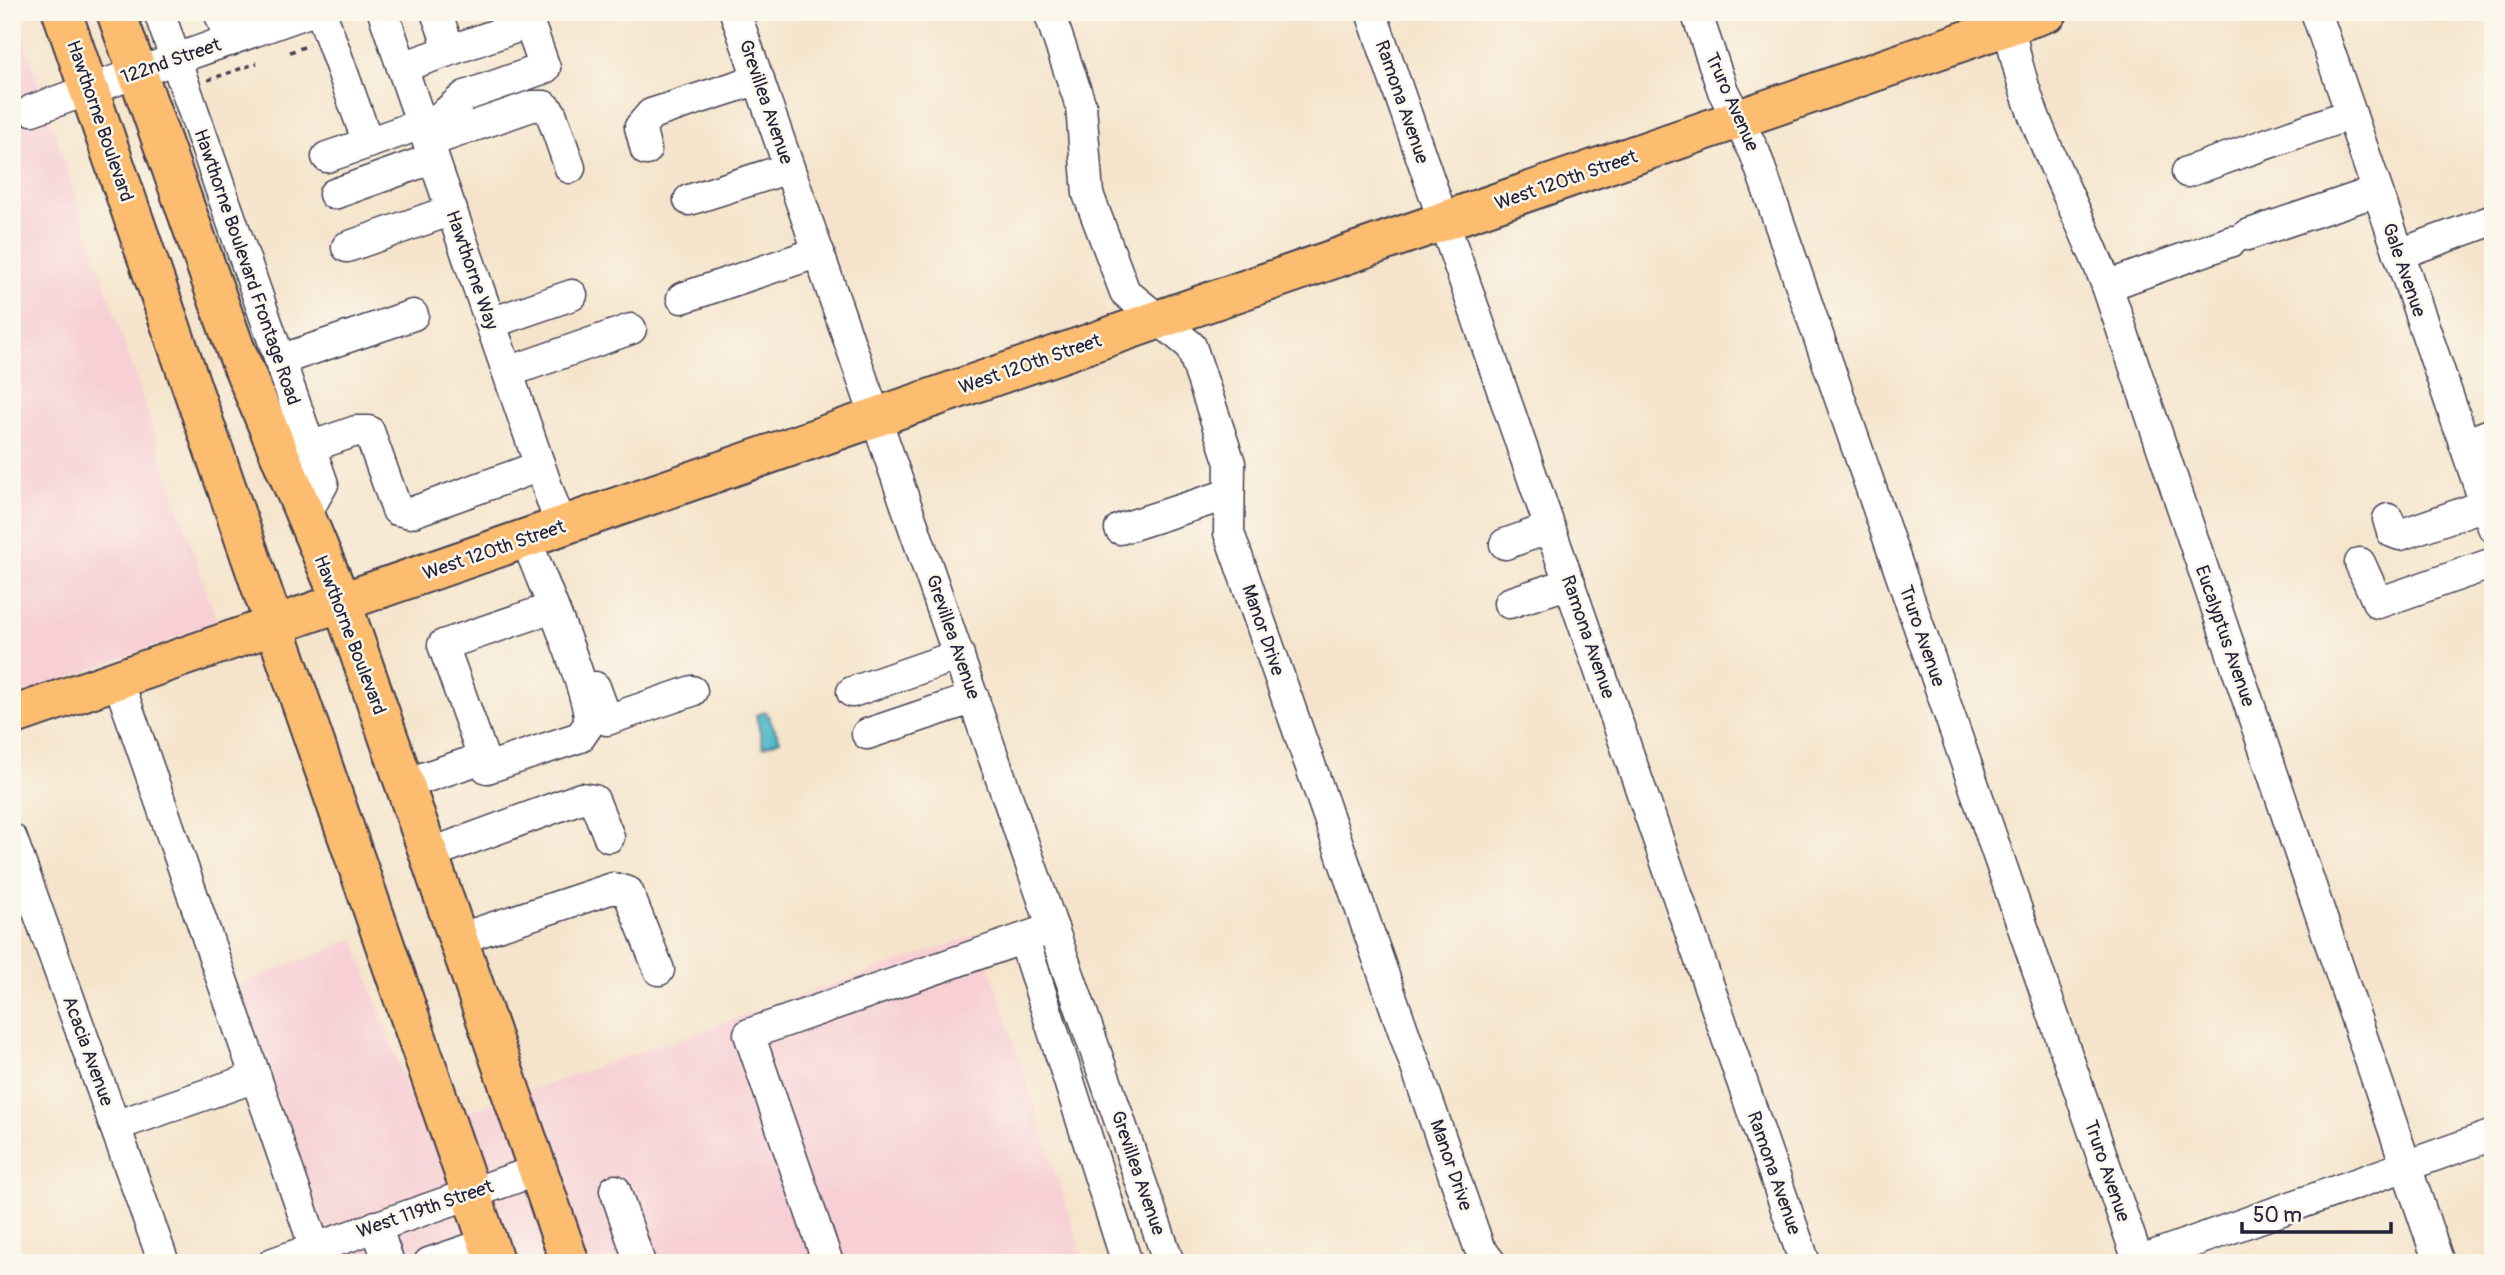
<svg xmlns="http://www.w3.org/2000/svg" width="2505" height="1275" font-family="Pangolin,sans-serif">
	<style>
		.built { fill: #f7cfd4 }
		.water { fill: #4ab5c7; stroke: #366c81; stroke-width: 2 }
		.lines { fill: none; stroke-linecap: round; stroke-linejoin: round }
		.minor-casing { stroke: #423f51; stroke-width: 33 }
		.major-casing { stroke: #423f51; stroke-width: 42 }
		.path { stroke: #423f51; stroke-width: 3.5; stroke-dasharray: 5 5; stroke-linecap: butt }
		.minor { stroke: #fff; stroke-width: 30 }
		.major { stroke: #fcbd6f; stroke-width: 38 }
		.labels { text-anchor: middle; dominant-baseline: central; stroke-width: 5; stroke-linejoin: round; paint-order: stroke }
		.street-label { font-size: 19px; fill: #22223b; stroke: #fbf7ec }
	</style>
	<rect width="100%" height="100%" fill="#fbf7ec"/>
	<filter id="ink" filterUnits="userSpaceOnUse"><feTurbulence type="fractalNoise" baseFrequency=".0143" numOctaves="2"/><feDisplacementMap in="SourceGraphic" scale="14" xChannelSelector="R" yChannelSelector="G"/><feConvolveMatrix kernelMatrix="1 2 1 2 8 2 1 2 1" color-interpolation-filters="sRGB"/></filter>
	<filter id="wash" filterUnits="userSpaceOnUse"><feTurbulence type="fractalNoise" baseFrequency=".00686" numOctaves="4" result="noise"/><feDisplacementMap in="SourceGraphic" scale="28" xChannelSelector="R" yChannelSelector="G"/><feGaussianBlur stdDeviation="1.57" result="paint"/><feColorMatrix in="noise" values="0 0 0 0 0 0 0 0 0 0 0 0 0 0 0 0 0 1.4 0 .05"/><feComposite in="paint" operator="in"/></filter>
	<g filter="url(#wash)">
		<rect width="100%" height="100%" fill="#f5e4cb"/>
		<!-- built -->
		<g class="built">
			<path d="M 12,12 L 15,12 L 217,623 L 12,699 Z"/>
			<path d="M 979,934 L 1085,1263 L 334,1263 L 239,984 L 354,939 L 422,1128 Z"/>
		</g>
		<!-- water -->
		<path class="water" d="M 766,712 L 780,740 L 763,747 L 756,715 Z"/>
	</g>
	<g filter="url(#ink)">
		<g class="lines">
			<defs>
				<g id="minor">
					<path d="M 159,12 L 323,484 L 304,517"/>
					<path d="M 219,12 L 230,41"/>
					<path d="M 321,12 L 368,143 L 441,117 L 465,96 L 545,68 L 529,23"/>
					<path d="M 383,12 L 561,527"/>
					<path d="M 436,12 L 450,50"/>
					<path d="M 735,12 L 1169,1263"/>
					<path d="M 1049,12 L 1081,106 L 1088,194 L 1125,292 L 1191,346 L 1230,463 L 1229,533 L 1479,1247 L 1491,1263"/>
					<path d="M 1371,12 L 1805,1263"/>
					<path d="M 1696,12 L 1723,91 L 1755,153 L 2139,1263"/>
					<path d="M 2008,12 C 2018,110 2073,195 2107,286 L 2439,1263"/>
					<path d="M 2316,12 L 2493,527"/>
					<path d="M 402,67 L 529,23 L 526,12"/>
					<path d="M 32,110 L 309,12"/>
					<path d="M 428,142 L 532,106 L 544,106 L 551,113 L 570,168"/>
					<path d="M 646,150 L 640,127 L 651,114 L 759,79"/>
					<path d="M 327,157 L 368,143"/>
					<path d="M 2187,172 L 2351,114"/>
					<path d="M 334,194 L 434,158"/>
					<path d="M 689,200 L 789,168"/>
					<path d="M 2247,235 L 2377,191"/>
					<path d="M 347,247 L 452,210"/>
					<path d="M 2399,254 L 2493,220"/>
					<path d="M 2107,286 L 2232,241"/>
					<path d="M 682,298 L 819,252"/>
					<path d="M 491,323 L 572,295"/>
					<path d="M 280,360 L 413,315"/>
					<path d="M 508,372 L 631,329"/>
					<path d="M 2464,444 L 2493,433"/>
					<path d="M 310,447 L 356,431 L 369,431 L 397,510 L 410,513 L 540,466"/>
					<path d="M 2388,519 L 2392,532 L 2400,535 L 2485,505"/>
					<path d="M 1120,529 L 1229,494"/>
					<path d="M 526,539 C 539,574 592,695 589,724 L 580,737 L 487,768 L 443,645 L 552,608"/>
					<path d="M 1505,544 L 1550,528"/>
					<path d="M 2360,563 L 2378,603 L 2493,563"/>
					<path d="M 1509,603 L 1570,583"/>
					<path d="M 118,680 L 315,1248"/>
					<path d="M 595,687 L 607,720 L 692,691"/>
					<path d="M 852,692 L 959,655"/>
					<path d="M 867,734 L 974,698"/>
					<path d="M 405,784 L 483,758"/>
					<path d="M 12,839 L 164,1263"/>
					<path d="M 429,854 L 581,798 L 594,800 L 609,837"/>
					<path d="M 458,939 L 613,888 L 628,892 L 659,970"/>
					<path d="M 1024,940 L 1127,1263"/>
					<path d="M 115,1126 L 256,1077"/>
					<path d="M 615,1190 L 640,1263"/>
					<path d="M 376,1226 L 389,1263"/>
					<path d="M 273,1263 L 538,1170"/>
					<path d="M 429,1263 L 488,1243"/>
					<path d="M 828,1263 L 749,1034 L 1053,928"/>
					<path d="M 2133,1263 L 2493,1135"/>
				</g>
				<g id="major">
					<path d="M 62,12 L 495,1263"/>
					<path d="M 116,12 L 235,348 L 342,603 L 570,1263"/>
					<path d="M 12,716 L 2048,12"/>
				</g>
			</defs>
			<!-- minor casing -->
			<use href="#minor" class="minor-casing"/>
			<!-- major casing -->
			<use href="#major" class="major-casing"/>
			<!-- path -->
			<g class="path">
				<path d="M 290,52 L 309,45"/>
				<path d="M 208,80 L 257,63"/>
			</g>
			<!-- minor -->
			<use href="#minor" class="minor"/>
			<!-- major -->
			<use href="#major" class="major"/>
		</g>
	</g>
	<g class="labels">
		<!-- street labels -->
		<g class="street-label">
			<text transform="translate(171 61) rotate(-19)">122nd Street</text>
			<text transform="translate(766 102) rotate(71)">Grevillea Avenue</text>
			<text transform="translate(1402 102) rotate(71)">Ramona Avenue</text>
			<text transform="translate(1732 102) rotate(66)">Truro Avenue</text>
			<text transform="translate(100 121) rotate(71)">Hawthorne Boulevard</text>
			<text transform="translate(1566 180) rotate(-19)">West 120th Street</text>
			<text transform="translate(247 267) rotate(71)">Hawthorne Boulevard Frontage Road</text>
			<text transform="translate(472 270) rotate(71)">Hawthorne Way</text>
			<text transform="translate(2404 270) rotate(71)">Gale Avenue</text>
			<text transform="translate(1030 364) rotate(-19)">West 120th Street</text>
			<text transform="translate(494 550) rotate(-19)">West 120th Street</text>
			<text transform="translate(1263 630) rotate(71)">Manor Drive</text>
			<text transform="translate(350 635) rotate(69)">Hawthorne Boulevard</text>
			<text transform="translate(1922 636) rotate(71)">Truro Avenue</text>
			<text transform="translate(2225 636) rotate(71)">Eucalyptus Avenue</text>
			<text transform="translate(953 637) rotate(71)">Grevillea Avenue</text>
			<text transform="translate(1588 637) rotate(71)">Ramona Avenue</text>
			<text transform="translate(88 1051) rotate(70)">Acacia Avenue</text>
			<text transform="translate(1451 1165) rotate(71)">Manor Drive</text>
			<text transform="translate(2107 1171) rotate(71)">Truro Avenue</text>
			<text transform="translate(1138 1173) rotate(71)">Grevillea Avenue</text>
			<text transform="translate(1774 1173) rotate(71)">Ramona Avenue</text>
			<text transform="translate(425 1209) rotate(-19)">West 119th Street</text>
		</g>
	</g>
	<!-- margin -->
	<rect width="2505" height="1275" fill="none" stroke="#fbf7ec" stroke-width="42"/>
	<!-- scale -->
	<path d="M2242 1222v10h149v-10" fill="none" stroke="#22223b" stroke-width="3.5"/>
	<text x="2253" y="1222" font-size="21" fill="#22223b" stroke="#fbf7ec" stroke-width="5" paint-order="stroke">50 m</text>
</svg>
